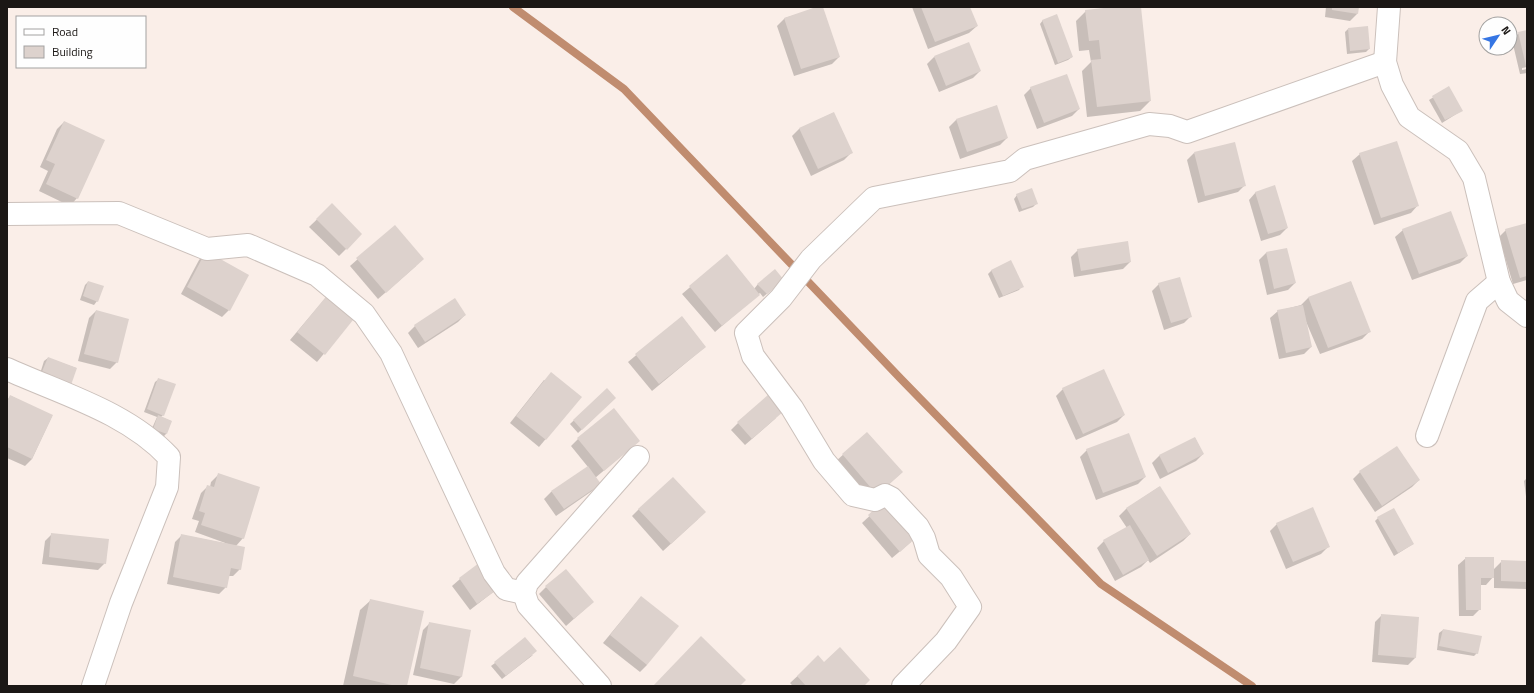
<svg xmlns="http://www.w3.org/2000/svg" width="1534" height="693" font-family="'Titillium Web',sans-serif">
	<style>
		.shadow { fill: #0003 }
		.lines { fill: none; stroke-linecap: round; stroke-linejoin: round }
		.stream { stroke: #c08c6f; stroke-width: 8 }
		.building { fill: #ddd2cd }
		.minor-casing { stroke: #cbc0bb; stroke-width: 24 }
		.minor { stroke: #fff; stroke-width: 22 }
	</style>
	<rect width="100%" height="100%" fill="#faeee8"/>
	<!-- shadow -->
	<g class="shadow">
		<path d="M 820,7 L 822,7 L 839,57 L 832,64 L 794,76 L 777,26 L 785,18 Z"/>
		<path d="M 912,7 L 969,7 L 977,26 L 969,33 L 928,49 Z"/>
		<path d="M 1123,7 L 1139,7 L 1150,101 L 1140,111 L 1087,117 L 1082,71 L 1091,62 L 1089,50 L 1079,51 L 1076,21 L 1086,11 Z"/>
		<path d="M 1326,7 L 1358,7 L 1357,14 L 1350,21 L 1325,17 Z"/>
		<path d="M 1043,20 L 1072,57 L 1068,60 L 1055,65 L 1040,24 Z"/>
		<path d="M 1348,29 L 1369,49 L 1366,52 L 1347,54 L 1345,32 Z"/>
		<path d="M 1527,31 L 1527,67 L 1522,68 L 1522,70 L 1527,69 L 1527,73 L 1520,74 L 1512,40 L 1519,33 Z"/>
		<path d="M 934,57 L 980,71 L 973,78 L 939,92 L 927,64 Z"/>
		<path d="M 1031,88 L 1079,109 L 1072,116 L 1037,129 L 1024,95 Z"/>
		<path d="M 1448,88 L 1461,111 L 1442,123 L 1429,100 Z"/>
		<path d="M 996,106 L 1007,138 L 1000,145 L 960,159 L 949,127 L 956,120 Z"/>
		<path d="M 833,113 L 851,153 L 844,160 L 811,176 L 792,136 L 799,129 Z"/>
		<path d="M 64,122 L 77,198 L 70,206 L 39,191 L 48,171 L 40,167 L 57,129 Z"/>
		<path d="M 1194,153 L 1245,185 L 1238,192 L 1198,203 L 1187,160 Z"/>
		<path d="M 1360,154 L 1418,205 L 1411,213 L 1374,225 L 1352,161 Z"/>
		<path d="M 1256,192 L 1287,228 L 1280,235 L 1261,241 L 1249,200 Z"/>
		<path d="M 1017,195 L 1037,203 L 1033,207 L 1019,212 L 1014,199 Z"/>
		<path d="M 332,205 L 361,234 L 339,256 L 309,227 Z"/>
		<path d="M 1527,224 L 1527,280 L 1513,284 L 1499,237 L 1506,230 Z"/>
		<path d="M 395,226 L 416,266 L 378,299 L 350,266 Z"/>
		<path d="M 1403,230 L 1467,256 L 1460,263 L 1412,280 L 1395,237 Z"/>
		<path d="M 1286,249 L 1295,283 L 1288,290 L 1267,295 L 1259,260 L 1266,253 Z"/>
		<path d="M 1078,250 L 1130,262 L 1123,269 L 1074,277 L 1071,257 Z"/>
		<path d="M 206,253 L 229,310 L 222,317 L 181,294 L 199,260 Z"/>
		<path d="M 727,256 L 754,289 L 758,284 L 780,283 L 763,297 L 760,293 L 715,332 L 682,294 Z"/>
		<path d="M 992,270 L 1022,286 L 1019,290 L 999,298 L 988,274 Z"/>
		<path d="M 88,282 L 97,301 L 94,305 L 80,300 L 85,285 Z"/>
		<path d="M 1351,282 L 1369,332 L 1362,339 L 1320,354 L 1304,317 L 1311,347 L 1304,354 L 1279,359 L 1270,318 L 1278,311 L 1301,305 L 1308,298 Z"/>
		<path d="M 1159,284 L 1191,316 L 1184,323 L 1164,330 L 1152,291 Z"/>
		<path d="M 329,294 L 356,315 L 317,362 L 290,340 Z"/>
		<path d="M 96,311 L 117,362 L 110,369 L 78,361 L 89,318 Z"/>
		<path d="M 465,315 L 458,322 L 418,348 L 408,333 L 415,326 Z"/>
		<path d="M 682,317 L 705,347 L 652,391 L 628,362 Z"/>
		<path d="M 48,358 L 76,368 L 39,377 L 44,361 Z"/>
		<path d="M 159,379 L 163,415 L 161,417 L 171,421 L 166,434 L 163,437 L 150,433 L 157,417 L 144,412 L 155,382 Z"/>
		<path d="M 544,380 L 580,398 L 539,447 L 510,423 Z"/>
		<path d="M 607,389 L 615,398 L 578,433 L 570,424 Z"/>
		<path d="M 1063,389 L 1124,415 L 1117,422 L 1076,440 L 1056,396 Z"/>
		<path d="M 11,396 L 52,416 L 32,459 L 25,466 L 7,458 L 7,400 Z"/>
		<path d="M 776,418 L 745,445 L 731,430 L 738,423 Z"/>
		<path d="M 867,433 L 902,472 L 870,502 L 835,462 Z"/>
		<path d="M 1195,438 L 1203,454 L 1196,461 L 1160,479 L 1152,463 L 1159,456 Z"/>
		<path d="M 578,439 L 639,441 L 595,478 L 599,484 L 592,491 L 556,516 L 544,499 L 551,492 L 588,467 L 571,446 Z"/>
		<path d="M 1087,450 L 1145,477 L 1138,484 L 1096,500 L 1080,457 Z"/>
		<path d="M 1360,472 L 1419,480 L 1412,487 L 1375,512 L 1353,479 Z"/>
		<path d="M 218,475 L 243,538 L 236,546 L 240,569 L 233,576 L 228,576 L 226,587 L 219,594 L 167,584 L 175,542 L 182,535 L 228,544 L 195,532 L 199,521 L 192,519 L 201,493 L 208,486 L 210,487 L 211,482 Z"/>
		<path d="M 1527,478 L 1527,504 L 1524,481 Z"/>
		<path d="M 1159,487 L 1190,534 L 1183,541 L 1150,563 L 1148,560 L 1141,567 L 1115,581 L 1097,548 L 1104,541 L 1127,528 L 1119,516 L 1126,509 Z"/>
		<path d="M 887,500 L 911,542 L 892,558 L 862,523 Z"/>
		<path d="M 639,509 L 698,519 L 663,551 L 632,516 Z"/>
		<path d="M 1378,518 L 1413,544 L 1394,556 L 1375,521 Z"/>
		<path d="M 1277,524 L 1329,546 L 1321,554 L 1286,569 L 1270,531 Z"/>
		<path d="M 52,534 L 105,563 L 98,570 L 42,564 L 45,541 Z"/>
		<path d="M 1466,558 L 1493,570 L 1502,561 L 1527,562 L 1527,589 L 1494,588 L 1494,576 L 1486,585 L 1480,585 L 1480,609 L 1473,616 L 1459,616 L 1458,565 Z"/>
		<path d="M 460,579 L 497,589 L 470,610 L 452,586 Z"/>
		<path d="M 546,587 L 585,609 L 566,626 L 539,594 Z"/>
		<path d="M 641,597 L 647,665 L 640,672 L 603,643 Z"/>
		<path d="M 371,600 L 406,686 L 343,686 L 360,610 Z"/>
		<path d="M 1382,615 L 1418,618 L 1415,658 L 1408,665 L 1372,662 L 1375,622 Z"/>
		<path d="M 430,623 L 470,631 L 461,677 L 454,684 L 413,675 L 423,630 Z"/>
		<path d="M 1443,630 L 1477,653 L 1474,656 L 1437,650 L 1439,633 Z"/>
		<path d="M 533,655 L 502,679 L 491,666 L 495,663 Z"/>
		<path d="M 818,657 L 824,663 L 863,686 L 793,686 L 790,683 Z"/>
	</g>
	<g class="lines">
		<!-- stream -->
		<path class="stream" d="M 513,7 L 624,89 L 901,379 L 1101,584 L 1252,686"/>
	</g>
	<!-- building -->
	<g class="building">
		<path d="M 816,7 L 823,7 L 840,57 L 801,69 L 784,18 Z"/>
		<path d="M 921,7 L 970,7 L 978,26 L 935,42 Z"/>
		<path d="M 1113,7 L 1141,7 L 1151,101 L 1097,107 L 1091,60 L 1101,59 L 1099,40 L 1089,41 L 1085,10 Z"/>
		<path d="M 1332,7 L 1359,7 L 1358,14 L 1332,10 Z"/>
		<path d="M 1057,14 L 1073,57 L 1058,63 L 1042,20 Z"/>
		<path d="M 1368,26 L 1370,49 L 1350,51 L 1348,28 Z"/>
		<path d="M 1527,30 L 1527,65 L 1526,66 L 1518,32 Z"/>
		<path d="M 969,42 L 981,71 L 946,86 L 934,56 Z"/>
		<path d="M 1067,74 L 1080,109 L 1044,123 L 1030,87 Z"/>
		<path d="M 1449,86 L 1463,111 L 1445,120 L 1432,96 Z"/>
		<path d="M 997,105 L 1008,138 L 967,152 L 956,119 Z"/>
		<path d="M 834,112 L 853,153 L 818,169 L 799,128 Z"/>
		<path d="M 64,121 L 105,140 L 78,199 L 46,184 L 55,164 L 46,160 Z"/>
		<path d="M 1397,141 L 1419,206 L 1381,218 L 1359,153 Z"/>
		<path d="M 1235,142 L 1246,186 L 1205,196 L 1194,152 Z"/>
		<path d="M 1275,185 L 1288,228 L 1268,234 L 1255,192 Z"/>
		<path d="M 1032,188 L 1038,204 L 1022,209 L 1016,194 Z"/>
		<path d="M 332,203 L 362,234 L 347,250 L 316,219 Z"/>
		<path d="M 1451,211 L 1468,256 L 1419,274 L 1402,229 Z"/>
		<path d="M 1527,223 L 1527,276 L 1520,278 L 1505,229 Z"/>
		<path d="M 395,225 L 424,259 L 386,293 L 356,258 Z"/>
		<path d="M 1128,241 L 1131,262 L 1081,271 L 1077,249 Z"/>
		<path d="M 1287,248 L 1296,283 L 1274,289 L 1266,252 Z"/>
		<path d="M 206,251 L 249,275 L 230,311 L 187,287 Z"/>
		<path d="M 727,254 L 760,295 L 722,326 L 689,286 Z"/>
		<path d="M 1011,260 L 1024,287 L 1003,296 L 991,270 Z"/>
		<path d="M 775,269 L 784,280 L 767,294 L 757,284 Z"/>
		<path d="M 1180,277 L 1192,317 L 1171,323 L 1158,283 Z"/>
		<path d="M 88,281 L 104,286 L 98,302 L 83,296 Z"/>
		<path d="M 1351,281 L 1371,332 L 1328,348 L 1308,297 Z"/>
		<path d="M 329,293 L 357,315 L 325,355 L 297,332 Z"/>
		<path d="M 455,298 L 466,315 L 425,342 L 414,325 Z"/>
		<path d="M 1303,305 L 1312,347 L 1286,353 L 1277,310 Z"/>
		<path d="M 96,310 L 129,319 L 118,363 L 84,354 Z"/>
		<path d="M 682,316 L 706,347 L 659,384 L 635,354 Z"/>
		<path d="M 48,357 L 77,368 L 71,385 L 41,374 Z"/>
		<path d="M 1104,369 L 1125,415 L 1083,434 L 1062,388 Z"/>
		<path d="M 551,372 L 582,397 L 546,440 L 516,416 Z"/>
		<path d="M 158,378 L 176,384 L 164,416 L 147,409 Z"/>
		<path d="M 607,388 L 616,398 L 582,430 L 573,420 Z"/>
		<path d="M 769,394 L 784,411 L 752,439 L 737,422 Z"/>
		<path d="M 10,395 L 53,415 L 32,459 L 7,447 L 7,402 Z"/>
		<path d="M 614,408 L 640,441 L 604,471 L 577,438 Z"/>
		<path d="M 158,415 L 172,421 L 167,434 L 153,429 Z"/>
		<path d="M 867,432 L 903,472 L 877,495 L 842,454 Z"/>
		<path d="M 1129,433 L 1146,477 L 1103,493 L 1086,449 Z"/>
		<path d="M 1195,437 L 1204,454 L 1168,473 L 1159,455 Z"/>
		<path d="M 1397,446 L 1420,480 L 1382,506 L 1359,471 Z"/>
		<path d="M 588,466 L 601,484 L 564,509 L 551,491 Z"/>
		<path d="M 218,473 L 260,487 L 244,539 L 201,525 L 205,513 L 199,511 L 207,485 L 214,487 Z"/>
		<path d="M 673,477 L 706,512 L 671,544 L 638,509 Z"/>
		<path d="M 1160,486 L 1191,534 L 1157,556 L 1126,508 Z"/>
		<path d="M 887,498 L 919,535 L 900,552 L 868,515 Z"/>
		<path d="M 1313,507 L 1330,547 L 1293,562 L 1276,523 Z"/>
		<path d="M 1394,508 L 1414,544 L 1398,553 L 1377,517 Z"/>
		<path d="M 1130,525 L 1149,560 L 1123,575 L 1103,540 Z"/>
		<path d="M 51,533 L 109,539 L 106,564 L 49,557 Z"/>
		<path d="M 181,534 L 245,547 L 241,570 L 231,568 L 227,588 L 173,577 Z"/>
		<path d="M 1465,557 L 1494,557 L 1494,578 L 1481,578 L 1481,610 L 1466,610 Z"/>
		<path d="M 1501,560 L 1527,561 L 1527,582 L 1501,581 Z"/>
		<path d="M 479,563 L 498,589 L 477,604 L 459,578 Z"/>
		<path d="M 566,569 L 594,602 L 574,619 L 545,586 Z"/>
		<path d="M 641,596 L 679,626 L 647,665 L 610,635 Z"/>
		<path d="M 370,599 L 424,611 L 407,686 L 396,686 L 353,676 Z"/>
		<path d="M 1381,614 L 1419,617 L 1416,658 L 1378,655 Z"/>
		<path d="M 429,622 L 471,630 L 462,677 L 420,668 Z"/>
		<path d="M 1443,629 L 1482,636 L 1478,654 L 1439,646 Z"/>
		<path d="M 701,636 L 746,680 L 740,686 L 653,686 Z"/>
		<path d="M 525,637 L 537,651 L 506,676 L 494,662 Z"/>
		<path d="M 840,647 L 870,680 L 864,686 L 806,686 L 797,676 L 818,655 L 824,662 Z"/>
	</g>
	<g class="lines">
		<defs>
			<g id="minor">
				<path d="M 1389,7 L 1385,62 L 1392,85 L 1409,117 L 1458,151 L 1474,178 L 1499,282 L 1508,301 L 1527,316"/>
				<path d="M 7,214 L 119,213 L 207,249 L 248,245 L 317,275 L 364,314 L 391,353 L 494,573 L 506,589 L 524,593"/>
				<path d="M 7,369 C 62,394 127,412 169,457 L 167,487 L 121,603 L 93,686"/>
				<path d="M 1427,436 L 1477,301 L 1499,282"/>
				<path d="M 600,686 L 528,605 L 524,593 L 527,583 L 638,457"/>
				<path d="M 903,686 L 946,641 L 970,607 L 951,577 L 929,555 L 924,538 L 918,527 L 891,498 L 885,495 L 875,500 L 853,495 L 824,461 L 792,408 L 753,356 L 746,333 L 781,298 L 811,259 L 874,198 L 1010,171 L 1025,159 L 1149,124 L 1170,126 L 1187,132 L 1385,62"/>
			</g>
		</defs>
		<!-- minor casing -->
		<use href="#minor" class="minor-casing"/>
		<!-- minor -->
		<use href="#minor" class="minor"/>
	</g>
	<!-- border -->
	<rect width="1534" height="693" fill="none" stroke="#1b1715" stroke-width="16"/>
	<!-- legend -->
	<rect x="16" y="16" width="130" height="52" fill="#fefefe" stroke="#a3a2a1"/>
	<rect x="24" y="29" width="20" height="6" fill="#ffffff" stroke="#a3a2a1"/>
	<text x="52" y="36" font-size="12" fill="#1b1715">Road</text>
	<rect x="24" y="46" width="20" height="12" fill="#ddd2cd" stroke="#a3a2a1"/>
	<text x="52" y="56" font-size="12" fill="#1b1715">Building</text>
	<!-- north arrow -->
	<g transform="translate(1498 36) rotate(55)"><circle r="19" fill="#fefefe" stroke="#a3a2a1"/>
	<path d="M0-3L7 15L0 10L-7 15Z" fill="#3575e3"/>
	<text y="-6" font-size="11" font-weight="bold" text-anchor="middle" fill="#1b1715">N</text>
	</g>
</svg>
